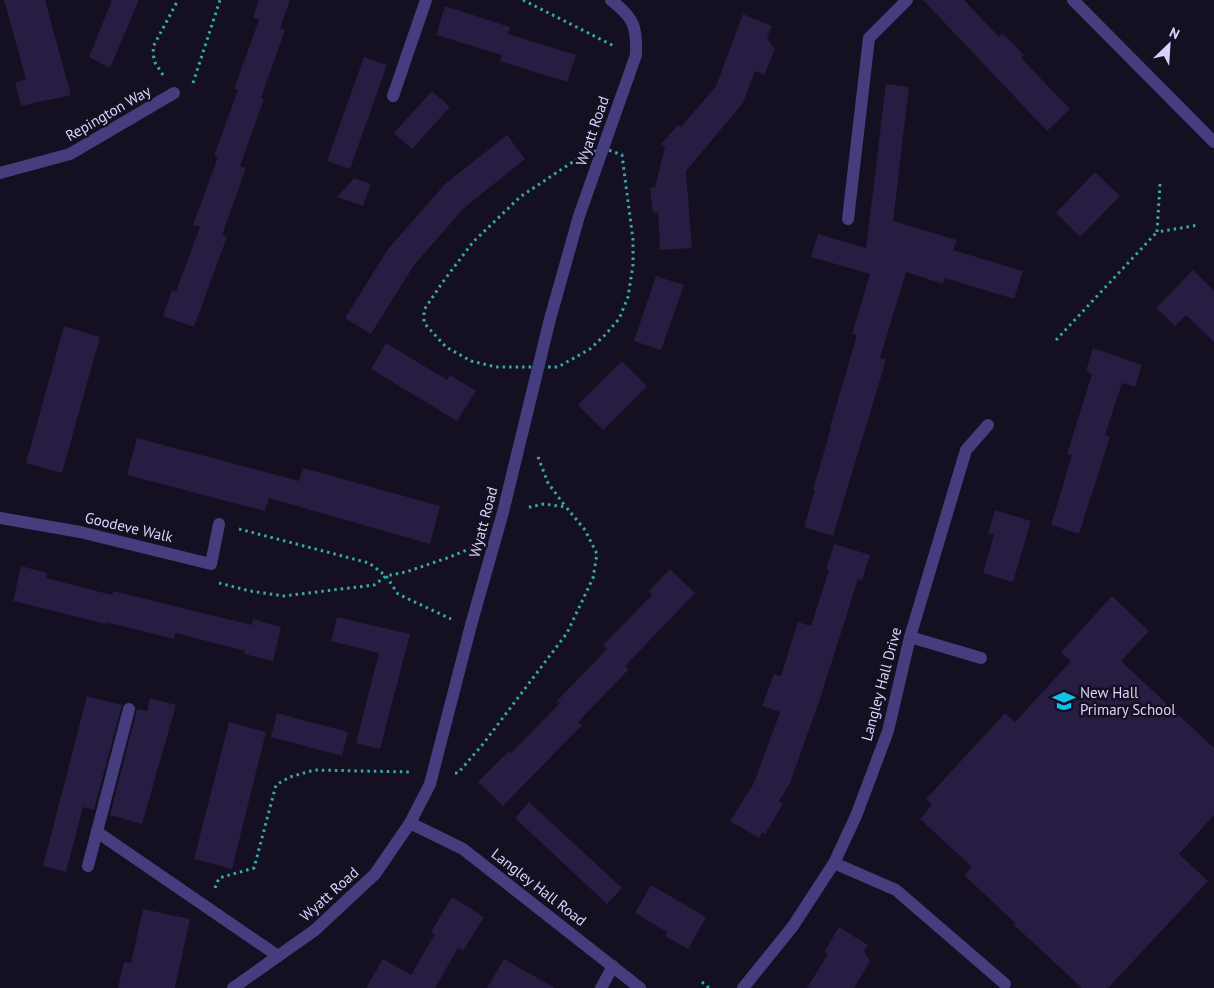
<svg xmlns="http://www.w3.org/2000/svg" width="1214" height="988" font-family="'PT Sans',sans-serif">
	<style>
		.building { fill: #271c41 }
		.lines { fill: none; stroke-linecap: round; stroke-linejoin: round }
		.path { stroke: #36a9ac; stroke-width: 3; stroke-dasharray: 2.5 4; stroke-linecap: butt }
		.lane { stroke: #453d7d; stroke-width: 12 }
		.street { stroke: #453d7d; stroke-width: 12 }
		.labels { text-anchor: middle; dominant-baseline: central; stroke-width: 5; stroke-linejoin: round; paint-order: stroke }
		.street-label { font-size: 15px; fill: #dbd2fc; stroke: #140f21 }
		.poi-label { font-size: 15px; fill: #dbd2fc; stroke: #140f21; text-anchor: start }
	</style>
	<rect width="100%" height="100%" fill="#140f21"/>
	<!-- building -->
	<g class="building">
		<path d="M 4,0 L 45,0 L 71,95 L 21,106 L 15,83 L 26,79 Z"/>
		<path d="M 112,0 L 139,0 L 110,68 L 89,57 Z"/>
		<path d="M 259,0 L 290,0 L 280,28 L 285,30 L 261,98 L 264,99 L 240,166 L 246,168 L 222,235 L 227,237 L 194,327 L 163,316 L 172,290 L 176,292 L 200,227 L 193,225 L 218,157 L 214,156 L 238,90 L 234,89 L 259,20 L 253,18 Z"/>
		<path d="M 923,0 L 964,0 L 999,37 L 1002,33 L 1024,55 L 1021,58 L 1070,109 L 1047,131 Z"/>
		<path d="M 445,6 L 510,27 L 508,34 L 576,55 L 567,82 L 500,61 L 502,55 L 436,35 Z"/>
		<path d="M 743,14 L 772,26 L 767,38 L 775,49 L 764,75 L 755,71 L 743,103 L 686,171 L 692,248 L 660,250 L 658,212 L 653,213 L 650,188 L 655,187 L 665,147 L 661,144 L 678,125 L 681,127 L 716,86 Z"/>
		<path d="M 364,57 L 387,65 L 350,169 L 327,161 Z"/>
		<path d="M 886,84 L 909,87 L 893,221 L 957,240 L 953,250 L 1023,271 L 1014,299 L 945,278 L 943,284 L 906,272 L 880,358 L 886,360 L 833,536 L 804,527 L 815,490 L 813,489 L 831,428 L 830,427 L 857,335 L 852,334 L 870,274 L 811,257 L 818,234 L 866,248 Z"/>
		<path d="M 432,91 L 450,107 L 412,149 L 394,133 Z"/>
		<path d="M 507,135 L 525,159 L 464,208 L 414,265 L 371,334 L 345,318 L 388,249 L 445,184 Z"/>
		<path d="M 1095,172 L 1120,196 L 1080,237 L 1056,213 Z"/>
		<path d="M 354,178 L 371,184 L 363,206 L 337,197 Z"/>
		<path d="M 1193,270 L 1214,291 L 1214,342 L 1186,315 L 1175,326 L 1156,308 Z"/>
		<path d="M 656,276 L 684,285 L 661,350 L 634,341 Z"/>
		<path d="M 64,326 L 100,337 L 62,473 L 26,463 Z"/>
		<path d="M 386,343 L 447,380 L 450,375 L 476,391 L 457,421 L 371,369 Z"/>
		<path d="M 1093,348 L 1142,365 L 1135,387 L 1122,383 L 1105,435 L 1110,437 L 1079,534 L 1051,525 L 1072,455 L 1067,454 L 1092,374 L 1086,371 Z"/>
		<path d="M 622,361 L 647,386 L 603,430 L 578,405 Z"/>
		<path d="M 137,438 L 299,481 L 303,468 L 440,506 L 430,544 L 269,498 L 265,511 L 127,475 Z"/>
		<path d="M 995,510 L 1031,521 L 1013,582 L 983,573 L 994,535 L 988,533 Z"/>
		<path d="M 834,544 L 870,555 L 862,580 L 858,579 L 820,699 L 790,783 L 779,801 L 783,804 L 765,834 L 762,832 L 759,838 L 730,821 L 754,783 L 780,712 L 762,706 L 774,674 L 781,676 L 798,622 L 811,626 L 829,570 L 826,569 Z"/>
		<path d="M 21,566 L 47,573 L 46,578 L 112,595 L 113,591 L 252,625 L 253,619 L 281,627 L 273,661 L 244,654 L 245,651 L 176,633 L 174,639 L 105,622 L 105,624 L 13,601 Z"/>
		<path d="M 670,569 L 695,593 L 625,666 L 629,669 L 578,722 L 582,725 L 503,806 L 478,782 L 509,751 L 511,753 L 560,703 L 557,701 L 607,649 L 603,645 L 652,595 L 649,591 Z"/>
		<path d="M 1112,596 L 1149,631 L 1121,661 L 1214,748 L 1214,815 L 1179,854 L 1208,881 L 1108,988 L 1082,988 L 1013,924 L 1015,923 L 964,875 L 972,867 L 920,819 L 932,805 L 926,799 L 1005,713 L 1015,722 L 1071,661 L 1061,652 Z"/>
		<path d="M 337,617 L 410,634 L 380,749 L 356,743 L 379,653 L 331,641 Z"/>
		<path d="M 87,696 L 122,705 L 94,810 L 83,807 L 66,872 L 43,866 Z"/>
		<path d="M 150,698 L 176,705 L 142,824 L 110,815 L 137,709 L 147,711 Z"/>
		<path d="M 277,713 L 348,732 L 342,756 L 271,737 Z"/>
		<path d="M 229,722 L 266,732 L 232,869 L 194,859 Z"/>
		<path d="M 529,802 L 622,888 L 607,904 L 515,818 Z"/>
		<path d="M 651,885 L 706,917 L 688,949 L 665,936 L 667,932 L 635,913 Z"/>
		<path d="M 452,897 L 484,917 L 463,951 L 458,948 L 435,988 L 366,988 L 383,959 L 411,975 L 435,934 L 431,932 Z"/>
		<path d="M 143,909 L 190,919 L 175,988 L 118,988 L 124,962 L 131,963 Z"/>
		<path d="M 839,927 L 868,945 L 864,951 L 870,961 L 854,988 L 807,988 L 828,954 L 824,952 Z"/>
		<path d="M 504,959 L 555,988 L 487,988 Z"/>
	</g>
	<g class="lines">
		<!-- path -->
		<g class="path">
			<path d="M 523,0 L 614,46"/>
			<path d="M 163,75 L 154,61 L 153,47 L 178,0"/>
			<path d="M 193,83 L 220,0"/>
			<path d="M 603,148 L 622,155 L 633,240 L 633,265 L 628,297 L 619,319 L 605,335 L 590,349 L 558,367 L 496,367 L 471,361 L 446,347 L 424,323 L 424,310 L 442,283 L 473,242 L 520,197 L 577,159 Z"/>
			<path d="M 1160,184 L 1157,232 L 1199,225"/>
			<path d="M 1056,340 L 1157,232"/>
			<path d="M 538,457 L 548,483 L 565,506"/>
			<path d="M 239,529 L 369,563 L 386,576 L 398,594 L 451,619"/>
			<path d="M 219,583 L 250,591 L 284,596 L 374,585 L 386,576 L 406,572 L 450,557 L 471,548"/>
			<path d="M 455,773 L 458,773 L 483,744 L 567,633 L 593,578 L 597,554 L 585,530 L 566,507 L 544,504 L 525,508"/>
			<path d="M 215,888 L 219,878 L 254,868 L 276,785 L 290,777 L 314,770 L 411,772"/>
			<path d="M 702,982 L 709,988"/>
		</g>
		<!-- lane -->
		<g class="lane">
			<path d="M 393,96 L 426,0"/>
			<path d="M 848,219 L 869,38 L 907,0"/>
			<path d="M 910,637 L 981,658"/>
			<path d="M 97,832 L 278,956"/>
			<path d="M 834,863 L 896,890 L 1005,984"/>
			<path d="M 88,866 L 129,709"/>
		</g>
		<!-- street -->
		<g class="street">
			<path d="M 1073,0 L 1214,142"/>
			<path d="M 0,173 L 70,154 L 174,93"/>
			<path d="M 0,518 L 80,532 L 211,564 L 219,524"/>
			<path d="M 410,823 L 463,849 L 640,988"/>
			<path d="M 233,988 L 315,930 L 375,874 L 410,823 L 430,784 L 471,625 L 503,512 L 550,319 L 579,216 L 636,55 C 637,26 634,18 611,0"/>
			<path d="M 601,988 L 613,966"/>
			<path d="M 743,988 L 793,926 L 834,863 L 856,816 L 888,731 L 910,637 L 966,450 L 988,425"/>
		</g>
	</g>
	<!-- icons -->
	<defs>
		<symbol id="school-bare" viewBox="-9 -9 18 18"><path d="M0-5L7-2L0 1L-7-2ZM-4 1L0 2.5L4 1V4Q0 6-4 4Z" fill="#10c2ea" stroke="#140f21" stroke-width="2.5" paint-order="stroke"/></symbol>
	</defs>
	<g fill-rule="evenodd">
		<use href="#school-bare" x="1048" y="685" width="32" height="32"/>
	</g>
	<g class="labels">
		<!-- street labels -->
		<g class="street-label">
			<text transform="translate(108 113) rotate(-30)">Repington Way</text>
			<text transform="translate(592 131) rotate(-71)">Wyatt Road</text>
			<text transform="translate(483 522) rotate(-75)">Wyatt Road</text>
			<text transform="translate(129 527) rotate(13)">Goodeve Walk</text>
			<text transform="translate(881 684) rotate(-75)">Langley Hall Drive</text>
			<text transform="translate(539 887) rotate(38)">Langley Hall Road</text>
			<text transform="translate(329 894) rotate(-42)">Wyatt Road</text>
		</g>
		<!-- poi labels -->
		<g class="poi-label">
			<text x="1080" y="692">New Hall<tspan x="1080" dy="17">Primary School</tspan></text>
		</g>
	</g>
	<!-- north arrow -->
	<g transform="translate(1169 45) rotate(25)" stroke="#140f21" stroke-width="4" paint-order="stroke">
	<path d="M0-4L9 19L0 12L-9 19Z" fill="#dbd2fc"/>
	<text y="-8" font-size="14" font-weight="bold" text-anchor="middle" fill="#dbd2fc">N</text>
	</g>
</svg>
